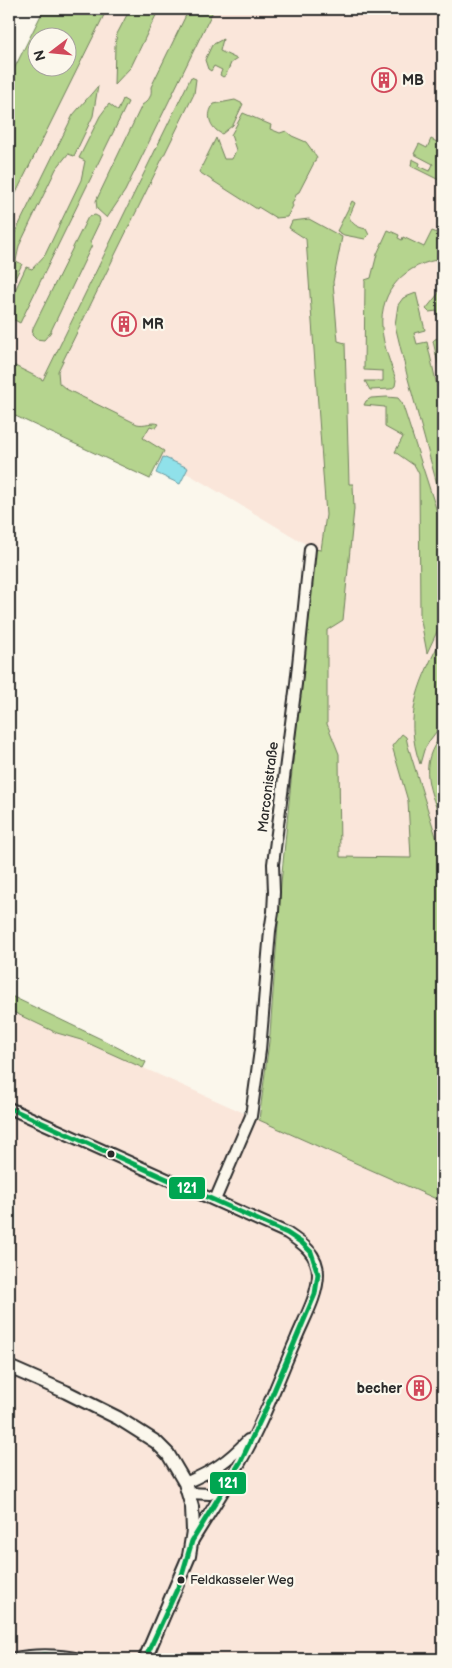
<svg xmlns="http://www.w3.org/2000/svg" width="452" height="1668" font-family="'Balsamiq Sans',sans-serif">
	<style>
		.built { fill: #fae6da }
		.green { fill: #b5d48e; stroke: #70805c; fill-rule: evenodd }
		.water { fill: #90e1ea; stroke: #68989e }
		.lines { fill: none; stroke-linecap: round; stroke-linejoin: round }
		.minor-casing { stroke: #2b2b2b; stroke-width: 14 }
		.tertiary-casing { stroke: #2b2b2b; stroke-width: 16 }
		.minor { stroke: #fbf7ec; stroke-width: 10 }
		.tertiary { stroke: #fbf7ec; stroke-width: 12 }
		.bus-1-casing { stroke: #fbf7ec; stroke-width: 9 }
		.bus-1 { stroke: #00a651; stroke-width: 5 }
		.bus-dot { fill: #2b2b2b; stroke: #fbf7ec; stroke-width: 2 }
		.labels { text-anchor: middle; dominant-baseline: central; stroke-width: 4.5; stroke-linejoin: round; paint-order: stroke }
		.bus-label { font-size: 13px; fill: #2b2b2b; stroke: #fbf7ec; text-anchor: start }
		.poi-label { font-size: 14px; font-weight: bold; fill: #2b2b2b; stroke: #fbf7ec; text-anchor: start }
		.street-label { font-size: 14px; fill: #2b2b2b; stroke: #fbf7ec }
		.line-badge { stroke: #fbf7ec; stroke-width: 2 }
		.badge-label { font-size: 14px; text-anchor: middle; font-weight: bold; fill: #fff }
	</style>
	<rect width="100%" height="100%" fill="#fbf7ec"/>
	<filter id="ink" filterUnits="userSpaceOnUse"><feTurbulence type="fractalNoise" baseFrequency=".02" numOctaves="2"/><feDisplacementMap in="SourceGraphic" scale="10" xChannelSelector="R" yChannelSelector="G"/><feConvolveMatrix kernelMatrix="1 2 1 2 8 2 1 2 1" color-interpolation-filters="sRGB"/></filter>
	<g filter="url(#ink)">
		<!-- built -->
		<g class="built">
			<path d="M 85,9 L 443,9 L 443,953 L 281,883 L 314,549 L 190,475 L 135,449 L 9,383 L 9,164 L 68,68 Z"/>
			<path d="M 9,1010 L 57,1033 L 81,1040 L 443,1202 L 443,1659 L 9,1659 Z"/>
		</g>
		<!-- green -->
		<g class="green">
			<path d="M 44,9 L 107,9 L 9,207 L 9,79 ZM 38,38 L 68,38 L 68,68 L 38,68 Z"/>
			<path d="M 130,9 L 159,9 L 131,67 L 114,85 L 115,45 L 117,34 Z"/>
			<path d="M 189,9 L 214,9 L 125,191 L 107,218 L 97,209 L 96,201 L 142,105 C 150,100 152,95 151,87 Z"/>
			<path d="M 223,39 L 220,51 L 237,59 L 231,63 L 226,75 L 223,77 L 220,75 L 222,70 L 214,66 L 211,71 L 208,69 L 205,60 L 212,45 Z"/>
			<path d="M 191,77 L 196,79 L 194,94 L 58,371 L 59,383 L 66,389 L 137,424 C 145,426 152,421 159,424 L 156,428 L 150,426 L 143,438 L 164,451 L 150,479 L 9,413 L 9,363 L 43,380 Z"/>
			<path d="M 98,86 L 93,116 L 74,156 L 68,154 L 56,169 L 19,246 L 16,261 L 22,264 L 9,291 L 9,245 L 73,115 Z"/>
			<path d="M 123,99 L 128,102 L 20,323 L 9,317 L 9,303 L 26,267 L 32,269 L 45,255 L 81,180 L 85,161 L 79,158 L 100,116 L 109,104 L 118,111 Z"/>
			<path d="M 235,100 L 243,104 L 233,125 L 222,134 C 210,128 205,115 214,104 Z"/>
			<path d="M 243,113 L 271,125 L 270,129 L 280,133 L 286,131 L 292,136 L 306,142 L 317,157 L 299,192 L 297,193 L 292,204 L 293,206 L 287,217 L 276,218 L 258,207 L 257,209 L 199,172 L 216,138 L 224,159 L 232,159 L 236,150 L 231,135 Z"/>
			<path d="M 431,139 L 443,145 L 443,182 L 411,166 L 412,159 L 420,163 L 419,166 L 430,171 L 433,164 L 414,154 L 419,144 L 427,148 Z"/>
			<path d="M 352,201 L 355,203 L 349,217 C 353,225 357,227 366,229 L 369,235 L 365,239 L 344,235 L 337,231 Z"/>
			<path d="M 95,215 L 99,217 L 100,221 L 90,242 L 92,245 L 50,333 L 44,340 L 36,339 L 32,335 L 33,328 L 88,217 Z"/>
			<path d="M 309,219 L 342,237 L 333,282 L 338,341 L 345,343 L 349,484 L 353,484 L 354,509 L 343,620 L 327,630 L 327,724 L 339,754 L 340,857 L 411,858 L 408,801 L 392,746 L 402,734 L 406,737 L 408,746 L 443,859 L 443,1202 L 259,1120 L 270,1034 L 281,883 L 314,549 L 321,550 L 326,515 L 306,239 L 289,228 L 292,221 Z"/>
			<path d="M 388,230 L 399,235 L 398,238 L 402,240 L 403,237 L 424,247 L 432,231 L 443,235 L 443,259 C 406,263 379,290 382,328 C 383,346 391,364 396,380 L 395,386 L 391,389 L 370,390 L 365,381 L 383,381 L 383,371 L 364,370 L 365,280 L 371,278 L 377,254 Z"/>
			<path d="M 443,274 L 443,324 L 440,325 L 437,311 L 429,312 L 426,309 L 438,294 Z"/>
			<path d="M 416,293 L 425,330 L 414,333 L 417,344 L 427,342 L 443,412 L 443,506 L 407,375 L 395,325 L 398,305 L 403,298 Z"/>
			<path d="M 442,332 L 443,332 L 443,386 L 433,341 L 435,339 L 443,337 Z"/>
			<path d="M 387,397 L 398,398 L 402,403 L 443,530 L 443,619 L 427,653 L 420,616 L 419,474 L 415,466 L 395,452 L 403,437 L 385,427 L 385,407 L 364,405 L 366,401 L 371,398 Z"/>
			<path d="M 443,635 L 443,723 L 430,740 L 424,750 L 420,764 C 402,713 421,680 443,635 Z"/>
			<path d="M 443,734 L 443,824 C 430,792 416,764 443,734 Z"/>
			<path d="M 9,995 L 101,1039 L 146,1062 L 143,1068 L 81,1040 L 57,1033 L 9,1010 Z"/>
		</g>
		<!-- water -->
		<path class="water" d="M 163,457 L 188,468 L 180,484 L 156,473 Z"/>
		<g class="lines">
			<defs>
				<g id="minor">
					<path d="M 9,1108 L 287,1233 C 302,1243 318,1254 318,1274 C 318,1296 304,1319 296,1339 C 278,1380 263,1423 241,1461 C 226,1488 209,1514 193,1540"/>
					<path d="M 215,1200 L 251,1116 L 260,1050 L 270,931 L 273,912 L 274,892 L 273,864 L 296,684 L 310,549"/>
					<path d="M 185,1483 C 213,1471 227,1462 248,1440"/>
					<path d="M 189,1493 L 210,1494 L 224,1486"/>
					<path d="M 9,1659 C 33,1654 57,1654 81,1659"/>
				</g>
				<path id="tertiary" d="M 9,1367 L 66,1392 L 118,1418 L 156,1442 L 168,1454 L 185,1483 L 192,1507 L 193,1531 L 189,1556 L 145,1659"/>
			</defs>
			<!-- minor casing -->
			<use href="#minor" class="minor-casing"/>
			<!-- tertiary casing -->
			<use href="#tertiary" class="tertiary-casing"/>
			<!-- minor -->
			<use href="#minor" class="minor"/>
			<!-- tertiary -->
			<use href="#tertiary" class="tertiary"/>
			<defs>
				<g id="bus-1">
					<path d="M 9,1108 L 287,1233 L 302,1243 L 311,1252 L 318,1274 L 315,1294 L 271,1398 L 241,1461 L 192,1541 L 179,1585 L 145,1659"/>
					<path d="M 9,1659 L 45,1655 L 81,1659"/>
				</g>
			</defs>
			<!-- bus-1 casing -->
			<use href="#bus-1" class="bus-1-casing"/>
			<!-- bus-1 -->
			<use href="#bus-1" class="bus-1"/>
		</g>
	</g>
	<!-- icons -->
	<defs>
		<symbol id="building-ring" viewBox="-11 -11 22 22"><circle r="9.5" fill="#fbf7ec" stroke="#d1495b" stroke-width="1.5"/><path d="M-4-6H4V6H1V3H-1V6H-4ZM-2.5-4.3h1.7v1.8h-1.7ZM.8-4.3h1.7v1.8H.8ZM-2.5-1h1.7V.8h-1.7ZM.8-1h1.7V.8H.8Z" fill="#d1495b"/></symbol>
	</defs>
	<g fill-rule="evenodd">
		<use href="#building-ring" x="370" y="66" width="28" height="28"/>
		<use href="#building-ring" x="110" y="310" width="28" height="28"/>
		<use href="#building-ring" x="405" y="1374" width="28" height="28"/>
	</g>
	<!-- markers -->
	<g class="bus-dot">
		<circle cx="111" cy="1154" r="4.5"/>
		<circle cx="181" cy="1580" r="4.5"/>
	</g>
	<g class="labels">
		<!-- bus labels -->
		<g class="bus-label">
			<text x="190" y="1580">Feldkasseler Weg</text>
		</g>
		<!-- poi labels -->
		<g class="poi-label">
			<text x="402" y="80">MB</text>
			<text x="142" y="324">MR</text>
			<text x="402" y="1388" text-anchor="end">becher</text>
		</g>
		<!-- street labels -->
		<g class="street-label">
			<text transform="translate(268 787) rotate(-83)">Marconistraße</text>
		</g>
	</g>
	<g class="line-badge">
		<rect x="168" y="1176" width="38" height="24" rx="5" fill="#00a651"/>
		<rect x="209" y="1471" width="38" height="24" rx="5" fill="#00a651"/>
	</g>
	<g class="badge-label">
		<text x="187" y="1193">121</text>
		<text x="228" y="1488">121</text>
	</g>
	<!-- margin -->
	<rect width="452" height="1668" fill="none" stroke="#fbf7ec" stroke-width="30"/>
	<rect x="15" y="15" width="422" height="1638" fill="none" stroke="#2b2b2b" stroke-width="2" filter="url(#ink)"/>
	<!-- north arrow -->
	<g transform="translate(52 52) rotate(254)"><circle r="24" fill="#fbf7ec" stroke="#a8a59f"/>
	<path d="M0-4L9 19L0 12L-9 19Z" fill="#d1495b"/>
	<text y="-8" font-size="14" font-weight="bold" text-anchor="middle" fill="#2b2b2b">N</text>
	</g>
</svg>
